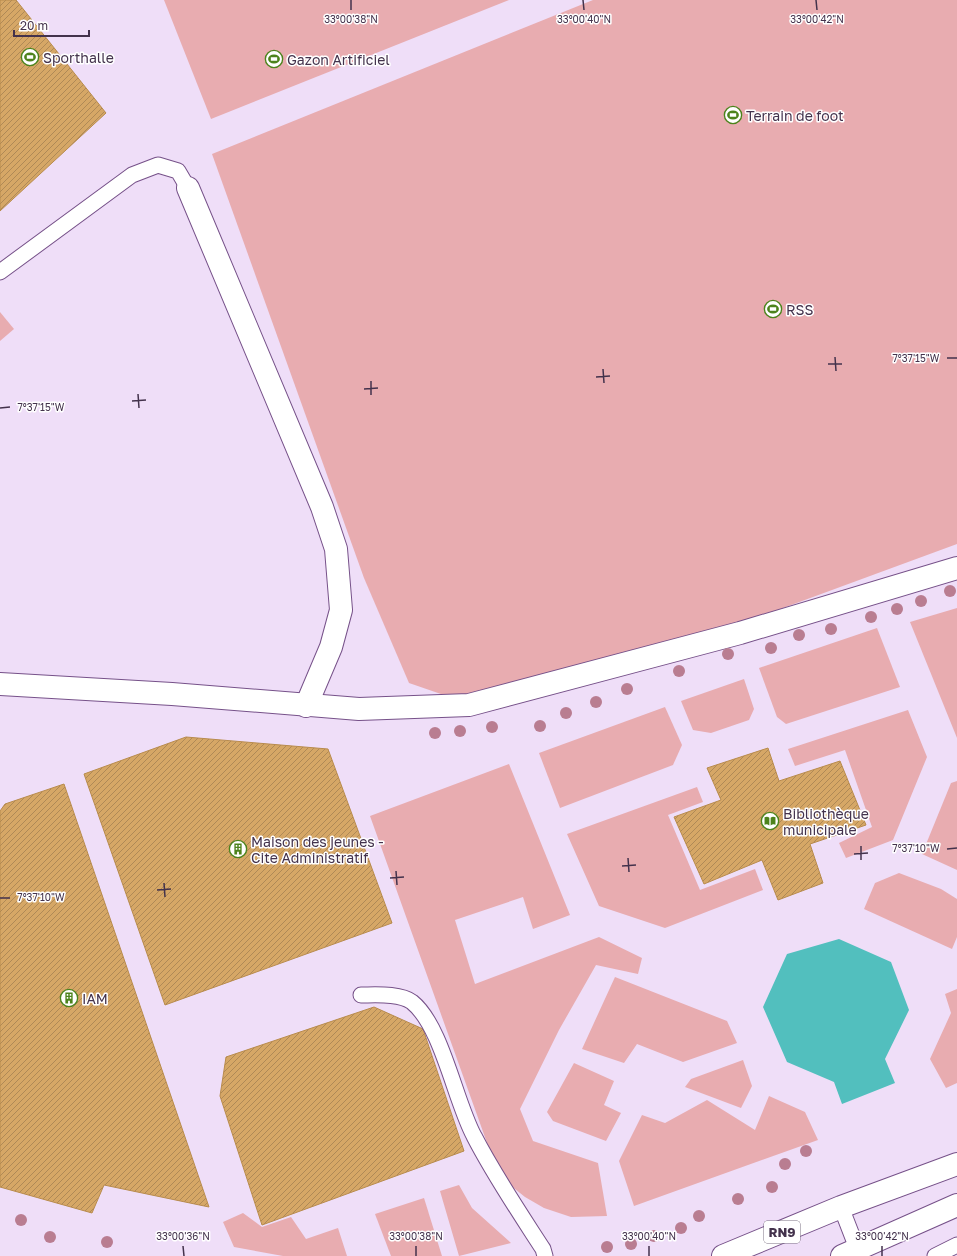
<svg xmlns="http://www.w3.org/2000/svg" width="957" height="1256" font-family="'Golos Text',sans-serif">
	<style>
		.green { fill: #e8acb0 }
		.water { fill: #52bfbe }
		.building { fill: url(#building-hatch); stroke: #b88b4d }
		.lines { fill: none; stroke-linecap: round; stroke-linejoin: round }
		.lane-casing { stroke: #765189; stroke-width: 17 }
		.street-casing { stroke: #765189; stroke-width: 24 }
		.primary-casing { stroke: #765189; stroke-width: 24 }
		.lane { stroke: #fff; stroke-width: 15 }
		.street { stroke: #fff; stroke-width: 22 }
		.primary { stroke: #fff; stroke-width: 22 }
		.tree { fill: #b97d91 }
		.ticks { fill: none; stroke: #43324c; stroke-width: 1.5 }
		.labels { text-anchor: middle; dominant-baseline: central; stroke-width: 3; stroke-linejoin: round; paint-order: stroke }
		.shield { fill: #fff; stroke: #7b7082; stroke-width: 1 }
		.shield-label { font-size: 13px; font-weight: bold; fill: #43324c }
		.poi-label { font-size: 14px; fill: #43324c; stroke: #fff; text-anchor: start }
		.ticks-label { font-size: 10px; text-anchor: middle; fill: #43324c; stroke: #fff; stroke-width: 3; stroke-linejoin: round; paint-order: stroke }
	</style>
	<defs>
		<pattern id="building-hatch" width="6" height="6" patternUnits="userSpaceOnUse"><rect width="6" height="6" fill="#d6a766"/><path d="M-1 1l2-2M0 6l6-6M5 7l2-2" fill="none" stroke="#af8956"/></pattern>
	</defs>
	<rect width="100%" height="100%" fill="#efdef8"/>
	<!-- green -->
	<g class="green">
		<path d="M 164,0 L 509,0 L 211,119 Z"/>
		<path d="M 593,0 L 957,0 L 957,544 L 745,622 L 467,703 L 409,683 L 364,578 L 212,154 Z"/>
		<path d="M 0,312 L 14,329 L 0,341 Z"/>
		<path d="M 957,608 L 957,738 L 910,622 Z"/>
		<path d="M 877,628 L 900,687 L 786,724 L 777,717 L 759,668 Z"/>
		<path d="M 744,679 L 754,709 L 749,720 L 711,733 L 693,730 L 681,701 Z"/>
		<path d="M 665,707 L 682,745 L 673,765 L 560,808 L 539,753 Z"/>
		<path d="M 908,710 L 927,757 L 893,840 L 846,858 L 839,843 L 872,827 L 845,750 L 795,766 L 788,749 Z"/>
		<path d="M 509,764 L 570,915 L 533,929 L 523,897 L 455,920 L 475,984 L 599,937 L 642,958 L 638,974 L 596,965 L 559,1030 L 520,1109 L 533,1141 L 598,1163 L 607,1216 L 571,1217 L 544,1208 L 525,1197 L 510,1185 L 491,1154 L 370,816 Z"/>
		<path d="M 957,781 L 957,870 L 922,854 L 951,783 Z"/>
		<path d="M 697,787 L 703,802 L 668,815 L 700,890 L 755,869 L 763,890 L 665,928 L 599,906 L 567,834 Z"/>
		<path d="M 899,873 L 941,889 L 957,899 L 957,937 L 952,949 L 864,909 L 875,883 Z"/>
		<path d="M 615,977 L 727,1021 L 737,1043 L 683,1062 L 637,1044 L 624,1063 L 582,1049 Z"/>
		<path d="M 957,989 L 957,1083 L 946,1088 L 930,1059 L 951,1013 L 945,994 Z"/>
		<path d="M 743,1060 L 752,1086 L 741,1108 L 685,1087 L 691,1079 Z"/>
		<path d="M 574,1063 L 614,1081 L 604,1105 L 621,1113 L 606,1141 L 553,1121 L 547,1112 Z"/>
		<path d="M 769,1096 L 805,1112 L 818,1140 L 634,1206 L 619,1161 L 642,1115 L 665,1123 L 707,1100 L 755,1130 Z"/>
		<path d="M 459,1185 L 472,1208 L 511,1243 L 459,1256 L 440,1191 Z"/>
		<path d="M 424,1198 L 442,1256 L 391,1256 L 375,1214 Z"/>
		<path d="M 243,1213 L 262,1227 L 291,1217 L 306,1239 L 338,1228 L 347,1256 L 283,1256 L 234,1247 L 223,1222 Z"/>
	</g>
	<!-- water -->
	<path class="water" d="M 839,939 L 891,962 L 909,1010 L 885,1059 L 895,1083 L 842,1104 L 834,1082 L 787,1062 L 763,1007 L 787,954 Z"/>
	<!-- building -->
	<g class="building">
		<path d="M 0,0 L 16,0 L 106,113 L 0,211 Z"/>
		<path d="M 186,737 L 328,749 L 392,923 L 165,1005 L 84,774 Z"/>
		<path d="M 768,748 L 779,781 L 840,761 L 866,825 L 810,844 L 823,883 L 778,900 L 762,860 L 704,884 L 674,817 L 721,800 L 707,768 Z"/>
		<path d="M 64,784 L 209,1207 L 104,1185 L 92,1213 L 0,1187 L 0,811 L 5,804 Z"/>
		<path d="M 374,1007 L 423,1029 L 464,1151 L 262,1225 L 220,1096 L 226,1057 Z"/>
	</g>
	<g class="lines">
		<defs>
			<g id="lane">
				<path d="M 0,272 L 132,175 L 158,165 L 178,171 L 188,188"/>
				<path d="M 361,995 C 375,995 400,993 412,1002 C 442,1026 455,1101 474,1136 C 494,1175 519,1212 543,1249 L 545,1256"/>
				<path d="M 841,1207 L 860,1256"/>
				<path d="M 935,1256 L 957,1245"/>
			</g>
			<g id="street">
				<path d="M 188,188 L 322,507 L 336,549 L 341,610 L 331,647 L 306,706"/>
				<path d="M 0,684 L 172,694 L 359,709 L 469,705 L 740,633 L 957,568"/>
			</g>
			<g id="primary">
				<path d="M 723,1256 L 841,1207 L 957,1164"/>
				<path d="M 842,1256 L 957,1205"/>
			</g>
		</defs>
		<!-- lane casing -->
		<use href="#lane" class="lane-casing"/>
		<!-- street casing -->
		<use href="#street" class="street-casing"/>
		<!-- primary casing -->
		<use href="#primary" class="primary-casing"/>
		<!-- lane -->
		<use href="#lane" class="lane"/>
		<!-- street -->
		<use href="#street" class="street"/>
		<!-- primary -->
		<use href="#primary" class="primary"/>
	</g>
	<!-- trees -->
	<g class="tree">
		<circle cx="950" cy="591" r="6"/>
		<circle cx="921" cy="601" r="6"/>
		<circle cx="897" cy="609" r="6"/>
		<circle cx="871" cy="617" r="6"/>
		<circle cx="831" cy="629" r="6"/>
		<circle cx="799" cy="635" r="6"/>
		<circle cx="771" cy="648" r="6"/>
		<circle cx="728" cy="654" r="6"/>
		<circle cx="679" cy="671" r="6"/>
		<circle cx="627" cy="689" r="6"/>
		<circle cx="596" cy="702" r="6"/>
		<circle cx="566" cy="713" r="6"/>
		<circle cx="540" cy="726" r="6"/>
		<circle cx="492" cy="727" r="6"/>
		<circle cx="460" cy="731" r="6"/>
		<circle cx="435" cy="733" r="6"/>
		<circle cx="806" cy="1151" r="6"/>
		<circle cx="785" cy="1164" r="6"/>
		<circle cx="772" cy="1187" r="6"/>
		<circle cx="738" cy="1199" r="6"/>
		<circle cx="699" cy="1216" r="6"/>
		<circle cx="21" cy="1220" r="6"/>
		<circle cx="681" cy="1228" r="6"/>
		<circle cx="654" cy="1236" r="6"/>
		<circle cx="50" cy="1237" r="6"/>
		<circle cx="107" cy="1242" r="6"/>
		<circle cx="631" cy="1244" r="6"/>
		<circle cx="607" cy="1247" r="6"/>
	</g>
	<!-- ticks -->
	<path class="ticks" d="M 351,0 L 351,10M 583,0 L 584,10M 816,0 L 817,10M 835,357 L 836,371M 947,358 L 957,358M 828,364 L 842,364M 603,369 L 604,383M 596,377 L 610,376M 371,381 L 371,395M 364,389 L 378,388M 138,394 L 139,408M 132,401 L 146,400M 0,408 L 10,407M 861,846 L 861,860M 947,849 L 957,848M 854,854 L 868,853M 628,858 L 629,872M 622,866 L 636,865M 396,871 L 397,885M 390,878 L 404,877M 164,883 L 165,897M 157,890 L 171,889M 0,898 L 10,898M 183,1246 L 184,1256M 416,1246 L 416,1256M 649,1246 L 649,1256M 882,1246 L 882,1256"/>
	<!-- icons -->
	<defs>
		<symbol id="stadium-ring" viewBox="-11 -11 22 22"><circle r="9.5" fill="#fff" stroke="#4c831c" stroke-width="1.5"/><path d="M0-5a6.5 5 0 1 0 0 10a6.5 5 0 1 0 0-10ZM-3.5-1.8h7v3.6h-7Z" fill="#4c831c"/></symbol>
		<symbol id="library-ring" viewBox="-11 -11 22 22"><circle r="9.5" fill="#fff" stroke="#4c831c" stroke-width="1.5"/><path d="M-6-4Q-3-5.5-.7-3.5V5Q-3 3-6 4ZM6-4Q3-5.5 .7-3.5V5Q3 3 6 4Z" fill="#4c831c"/></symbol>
		<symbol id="building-ring" viewBox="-11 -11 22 22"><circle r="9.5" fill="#fff" stroke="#4c831c" stroke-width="1.5"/><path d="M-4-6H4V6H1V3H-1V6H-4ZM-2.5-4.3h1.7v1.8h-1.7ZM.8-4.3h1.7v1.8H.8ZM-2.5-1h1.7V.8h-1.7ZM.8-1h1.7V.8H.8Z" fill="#4c831c"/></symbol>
	</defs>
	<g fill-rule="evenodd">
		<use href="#stadium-ring" x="20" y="47" width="20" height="20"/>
		<use href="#stadium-ring" x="264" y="49" width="20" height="20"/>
		<use href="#stadium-ring" x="723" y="105" width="20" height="20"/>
		<use href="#stadium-ring" x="763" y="299" width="20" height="20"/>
		<use href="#library-ring" x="760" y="811" width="20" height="20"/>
		<use href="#building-ring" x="228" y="839" width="20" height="20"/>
		<use href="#building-ring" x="59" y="988" width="20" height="20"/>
	</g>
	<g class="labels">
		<!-- shield labels -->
		<rect class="shield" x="764" y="1221" width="36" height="22" rx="3"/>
		<g class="shield-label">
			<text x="782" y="1232">RN9</text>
		</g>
		<!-- poi labels -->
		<g class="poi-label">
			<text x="43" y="57">Sporthalle</text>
			<text x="287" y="59">Gazon Artificiel</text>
			<text x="746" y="115">Terrain de foot</text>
			<text x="786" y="309">RSS</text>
			<text x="783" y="813">Bibliothèque<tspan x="783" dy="16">municipale</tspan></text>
			<text x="251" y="841">Maison des jeunes -<tspan x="251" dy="16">Cite Administratif</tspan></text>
			<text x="82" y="998">IAM</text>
		</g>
	</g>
	<g class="ticks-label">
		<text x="351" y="23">33°00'38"N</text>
		<text x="584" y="23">33°00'40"N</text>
		<text x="817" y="23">33°00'42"N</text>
		<text x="916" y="362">7°37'15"W</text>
		<text x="41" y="411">7°37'15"W</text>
		<text x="916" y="852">7°37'10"W</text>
		<text x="41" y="901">7°37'10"W</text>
		<text x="183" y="1240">33°00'36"N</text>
		<text x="416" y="1240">33°00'38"N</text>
		<text x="649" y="1240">33°00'40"N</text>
		<text x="882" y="1240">33°00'42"N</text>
	</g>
	<!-- scale -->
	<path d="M14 30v6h75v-6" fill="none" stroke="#43324c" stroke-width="2"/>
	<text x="20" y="30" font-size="12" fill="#43324c" stroke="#ffffff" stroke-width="3" paint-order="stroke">20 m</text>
</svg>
